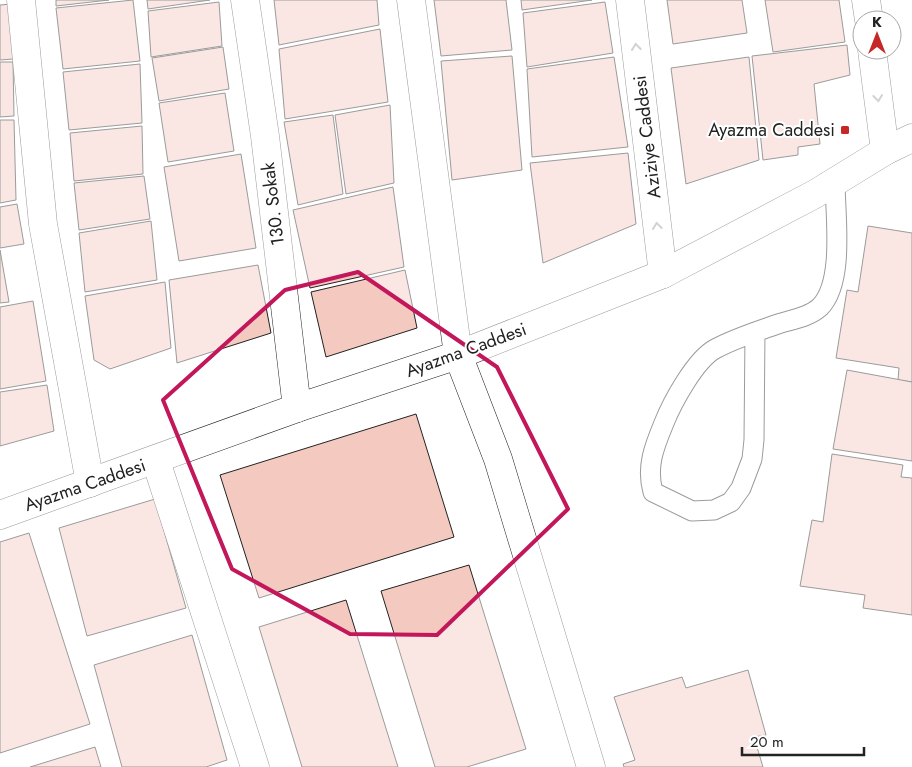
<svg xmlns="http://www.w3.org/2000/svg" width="912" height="767" font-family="Jost,sans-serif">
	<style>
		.building { fill: #f3c9c0; stroke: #222 }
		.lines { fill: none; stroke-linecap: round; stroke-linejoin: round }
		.lane-casing { stroke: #222; stroke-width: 21 }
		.street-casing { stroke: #222; stroke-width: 29 }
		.secondary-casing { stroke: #222; stroke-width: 29 }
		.lane { stroke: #fff; stroke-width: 19 }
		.street { stroke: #fff; stroke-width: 28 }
		.secondary { stroke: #fff; stroke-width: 28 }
		.oneway { stroke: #9c9c9c }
		.marked { fill: none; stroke: #c2185b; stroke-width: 4; stroke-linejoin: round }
		.poi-dot { fill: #c62828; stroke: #fff; stroke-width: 2 }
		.labels { text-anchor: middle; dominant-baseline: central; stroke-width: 4; stroke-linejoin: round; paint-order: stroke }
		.poi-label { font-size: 18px; fill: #222; stroke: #fff; text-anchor: end }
		.street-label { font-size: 18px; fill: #222; stroke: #fff }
	</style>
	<rect width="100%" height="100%" fill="#fff"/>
	<!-- building -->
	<g class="building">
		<path d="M 56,0 L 109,0 L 56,6 Z"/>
		<path d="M 133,0 L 140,61 L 63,69 L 56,8 Z"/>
		<path d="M 147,0 L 210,0 L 148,9 Z"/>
		<path d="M 274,0 L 377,0 L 379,25 L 279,45 Z"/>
		<path d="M 434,0 L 506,0 L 512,50 L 441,56 Z"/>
		<path d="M 521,0 L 592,0 L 522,10 Z"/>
		<path d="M 667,0 L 742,0 L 747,33 L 673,44 Z"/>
		<path d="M 765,0 L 839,0 L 845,42 L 773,52 Z"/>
		<path d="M 219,2 L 222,46 L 151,57 L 148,11 Z"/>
		<path d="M 605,2 L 613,53 L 527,67 L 523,13 Z"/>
		<path d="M 12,4 L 13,59 L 0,60 L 0,5 Z"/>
		<path d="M 380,29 L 388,102 L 285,119 L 279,49 Z"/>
		<path d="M 847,45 L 850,75 L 814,84 L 820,144 L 798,147 L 798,155 L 763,160 L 752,56 Z"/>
		<path d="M 223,47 L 229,89 L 159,101 L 152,58 Z"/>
		<path d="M 512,56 L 522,170 L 452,180 L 441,61 Z"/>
		<path d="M 614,57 L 628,147 L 532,157 L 527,69 Z"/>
		<path d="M 749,57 L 759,160 L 686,184 L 671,68 Z"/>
		<path d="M 0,62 L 13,62 L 14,116 L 0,117 Z"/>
		<path d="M 140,64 L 142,123 L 69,130 L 63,72 Z"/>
		<path d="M 225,93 L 234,151 L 168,162 L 159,103 Z"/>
		<path d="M 390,105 L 394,183 L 346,194 L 335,115 Z"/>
		<path d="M 333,115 L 343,194 L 298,205 L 284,122 Z"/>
		<path d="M 0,120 L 14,120 L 16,200 L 0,203 Z"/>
		<path d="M 142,126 L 143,174 L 74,181 L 70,133 Z"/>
		<path d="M 628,153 L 636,224 L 543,263 L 530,163 Z"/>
		<path d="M 241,154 L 256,248 L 179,261 L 164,167 Z"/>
		<path d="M 144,176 L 150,219 L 79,230 L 74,183 Z"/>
		<path d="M 393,187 L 404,267 L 310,288 L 293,210 Z"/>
		<path d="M 17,204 L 24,244 L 0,248 L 0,207 Z"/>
		<path d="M 151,221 L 157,280 L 85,292 L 79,233 Z"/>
		<path d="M 868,226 L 912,233 L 912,382 L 898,380 L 899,368 L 836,358 L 847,290 L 858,292 Z"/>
		<path d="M 0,250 L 9,302 L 0,303 Z"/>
		<path d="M 258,265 L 271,333 L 177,363 L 169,280 Z"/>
		<path d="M 405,270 L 417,328 L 326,357 L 311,292 Z"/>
		<path d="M 165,282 L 171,348 L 110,369 L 94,360 L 85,296 Z"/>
		<path d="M 33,301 L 46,381 L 0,389 L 0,307 Z"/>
		<path d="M 847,370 L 912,382 L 912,461 L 833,449 Z"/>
		<path d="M 47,385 L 54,431 L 0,446 L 0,392 Z"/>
		<path d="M 416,414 L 454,537 L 259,598 L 220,475 Z"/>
		<path d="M 832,454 L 903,465 L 901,477 L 912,478 L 912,615 L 863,608 L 865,595 L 800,586 L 812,520 L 823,522 Z"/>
		<path d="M 155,499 L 186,608 L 87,636 L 59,528 Z"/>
		<path d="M 29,533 L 90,724 L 0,753 L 0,542 Z"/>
		<path d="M 469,565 L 526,749 L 467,767 L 435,767 L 381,591 Z"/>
		<path d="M 346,600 L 398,767 L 302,767 L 259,627 Z"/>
		<path d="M 192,635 L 227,760 L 206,767 L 122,767 L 94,665 Z"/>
		<path d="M 748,670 L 766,735 L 754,737 L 763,767 L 624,767 L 623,764 L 635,760 L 614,697 L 682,677 L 686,688 Z"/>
		<path d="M 95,747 L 101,767 L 30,767 Z"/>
	</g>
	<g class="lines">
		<defs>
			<path id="lane" d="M 755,332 L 754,440 L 752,459 L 741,488 L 731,502 L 714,510 L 692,511 L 653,492 C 646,467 654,447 664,423 C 672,403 695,360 715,349 C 733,339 755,332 775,325 C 789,320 808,318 820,307 C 845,282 835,214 835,181"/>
			<g id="street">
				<path d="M 21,0 L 43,224 L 90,483"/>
				<path d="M 245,0 L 265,136 L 297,408"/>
				<path d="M 411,0 L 458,355 L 498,459 L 591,767"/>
				<path d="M 866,0 L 869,20"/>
				<path d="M 872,50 L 885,151"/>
				<path d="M 156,461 L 255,767"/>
			</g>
			<g id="secondary">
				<path d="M 630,0 L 663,274"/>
				<path d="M 0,515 L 297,408 L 458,355 L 663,274 L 815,194 L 885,151 L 912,138"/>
			</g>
		</defs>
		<!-- lane casing -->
		<use href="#lane" class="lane-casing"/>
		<!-- street casing -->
		<use href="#street" class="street-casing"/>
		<!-- secondary casing -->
		<use href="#secondary" class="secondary-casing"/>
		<!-- lane -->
		<use href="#lane" class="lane"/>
		<!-- street -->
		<use href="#street" class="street"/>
		<!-- secondary -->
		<use href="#secondary" class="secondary"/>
	</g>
	<!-- one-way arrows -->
	<defs><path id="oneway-chevron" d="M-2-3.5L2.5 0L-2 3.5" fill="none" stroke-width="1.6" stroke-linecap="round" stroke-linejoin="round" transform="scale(1.25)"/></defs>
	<g class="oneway">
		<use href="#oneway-chevron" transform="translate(636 47) rotate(-97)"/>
		<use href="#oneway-chevron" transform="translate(878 98) rotate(83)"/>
		<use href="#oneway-chevron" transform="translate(657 226) rotate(-97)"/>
	</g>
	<!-- marked area -->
	<path d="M0 0H912V767H0ZM 358,272 L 497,367 L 568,509 L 437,635 L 350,634 L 232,569 L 163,400 L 285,290 Z" fill="#fff" fill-opacity=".55" fill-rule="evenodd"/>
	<path class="marked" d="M 358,272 L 497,367 L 568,509 L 437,635 L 350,634 L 232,569 L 163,400 L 285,290 Z"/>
	<!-- markers -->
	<rect class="poi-dot" x="840" y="125" width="10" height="10" rx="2.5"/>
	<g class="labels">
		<!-- poi labels -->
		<g class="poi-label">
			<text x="835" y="130">Ayazma Caddesi</text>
		</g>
		<!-- street labels -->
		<g class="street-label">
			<text transform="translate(647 137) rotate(-97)">Aziziye Caddesi</text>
			<text transform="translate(273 204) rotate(-97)">130. Sokak</text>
			<text transform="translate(466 350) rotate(-20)">Ayazma Caddesi</text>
			<text transform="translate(85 485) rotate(-19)">Ayazma Caddesi</text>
		</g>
	</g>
	<!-- north arrow -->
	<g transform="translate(877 35)"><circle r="24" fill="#ffffff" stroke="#a7a7a7"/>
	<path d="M0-4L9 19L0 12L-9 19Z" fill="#c62828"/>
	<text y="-8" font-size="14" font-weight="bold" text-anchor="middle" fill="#222222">K</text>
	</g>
	<!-- scale -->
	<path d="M742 747v8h122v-8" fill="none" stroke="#222222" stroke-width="2.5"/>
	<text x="750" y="747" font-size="15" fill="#222222" stroke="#ffffff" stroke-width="4" paint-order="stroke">20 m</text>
</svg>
